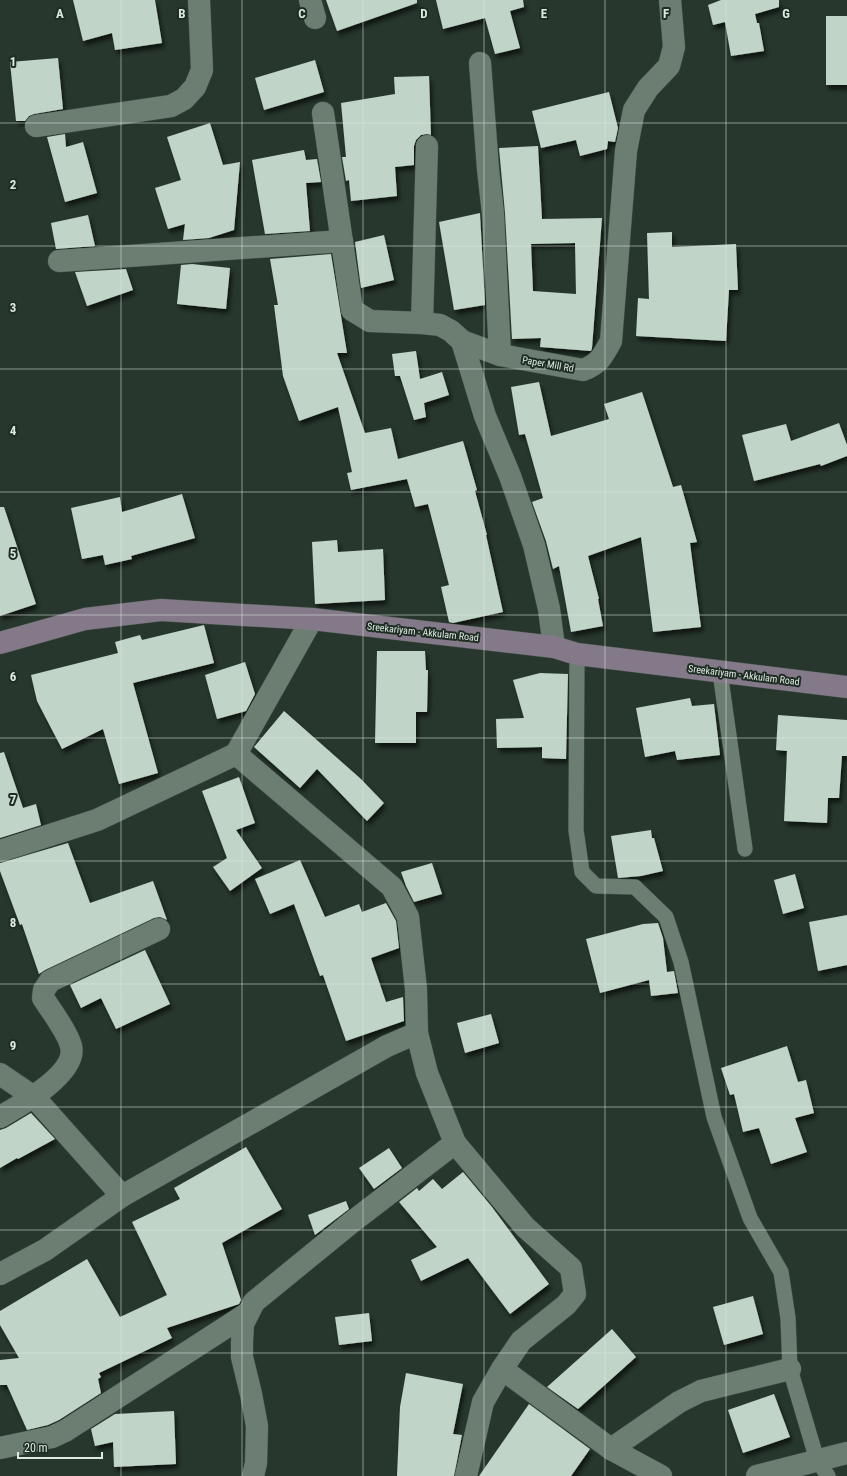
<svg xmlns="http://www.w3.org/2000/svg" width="847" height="1476" font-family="'Roboto Condensed',sans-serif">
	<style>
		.building { fill: #c0d4c7; fill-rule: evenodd; filter: url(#shadow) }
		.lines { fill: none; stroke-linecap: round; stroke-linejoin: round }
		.lane-casing { stroke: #45534a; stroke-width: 16 }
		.street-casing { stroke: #45534a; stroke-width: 23 }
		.secondary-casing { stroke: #45534a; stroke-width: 23 }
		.lane { stroke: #6c7e72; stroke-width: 15 }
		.street { stroke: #6c7e72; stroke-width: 22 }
		.secondary { stroke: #847988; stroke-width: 22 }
		.grid { fill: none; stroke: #dee8e1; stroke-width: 1; stroke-opacity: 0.55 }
		.labels { text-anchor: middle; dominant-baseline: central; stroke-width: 4; stroke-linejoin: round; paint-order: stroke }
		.street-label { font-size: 10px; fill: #dee8e1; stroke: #1d2d23 }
		.grid-label { font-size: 13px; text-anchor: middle; font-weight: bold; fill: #dee8e1; stroke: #1d2d23; stroke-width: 4; stroke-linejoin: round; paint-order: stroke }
	</style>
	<defs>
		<filter id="shadow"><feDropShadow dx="2.5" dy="4.5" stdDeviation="2" flood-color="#0009"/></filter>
	</defs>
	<rect width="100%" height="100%" fill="#27372d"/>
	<!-- building -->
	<g class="building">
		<path d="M 73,0 L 155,0 L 162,43 L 115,50 L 112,33 L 83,41 Z"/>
		<path d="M 326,0 L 417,0 L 417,3 L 337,31 Z"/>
		<path d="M 436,0 L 523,0 L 524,7 L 510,11 L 520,48 L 495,54 L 485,18 L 443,29 Z"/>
		<path d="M 721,0 L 779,0 L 779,7 L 755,14 L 757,23 L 759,23 L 764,51 L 731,56 L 725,22 L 713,25 L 708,5 Z"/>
		<rect x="826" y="16" width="21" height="69"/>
		<path d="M 58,58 L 63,109 L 34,114 L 29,116 L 25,121 L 16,121 L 10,62 Z"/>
		<path d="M 315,60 L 324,92 L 264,110 L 255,78 Z"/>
		<path d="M 429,76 L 431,135 L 427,134 L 421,135 L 416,140 L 414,146 L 414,165 L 395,167 L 397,196 L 351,201 L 349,180 L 346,181 L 342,157 L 346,157 L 341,103 L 395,94 L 394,77 Z"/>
		<path d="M 609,92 L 618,128 L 615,142 L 608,141 L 607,149 L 580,156 L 576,140 L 541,148 L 532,111 Z"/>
		<path d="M 210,123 L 223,165 L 240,162 L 234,230 L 209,238 L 183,240 L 185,224 L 168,229 L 155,188 L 181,180 L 167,137 Z"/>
		<path d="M 65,134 L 66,147 L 83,142 L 97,193 L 65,202 L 47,137 Z"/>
		<path d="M 538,146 L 542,219 L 602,218 L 592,348 L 591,351 L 540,347 L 541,338 L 512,339 L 505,213 L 499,148 ZM 575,243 L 576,294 L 533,291 L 531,244 Z"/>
		<path d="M 304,150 L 306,160 L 317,159 L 321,182 L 306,183 L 310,231 L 265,234 L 252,160 Z"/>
		<path d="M 480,213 L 485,305 L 454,310 L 439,222 Z"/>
		<path d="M 88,215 L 95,246 L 56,249 L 51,223 Z"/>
		<path d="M 672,232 L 672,247 L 736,244 L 738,290 L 729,290 L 726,341 L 636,336 L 638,298 L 649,299 L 647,233 Z"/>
		<path d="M 384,235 L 394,280 L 361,288 L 355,242 Z"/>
		<path d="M 331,254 L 347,353 L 337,353 L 365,433 L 391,428 L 398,459 L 463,441 L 477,490 L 475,491 L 487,535 L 486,535 L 503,612 L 453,623 L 449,622 L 441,587 L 449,585 L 428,504 L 415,507 L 407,479 L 351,490 L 347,473 L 352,472 L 338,407 L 299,421 L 283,376 L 274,305 L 278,305 L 270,259 Z"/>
		<path d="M 192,264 L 230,268 L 226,309 L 177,304 L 181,265 Z"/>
		<path d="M 126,269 L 133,290 L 87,306 L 75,272 Z"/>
		<path d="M 416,351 L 420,379 L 442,372 L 449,395 L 424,403 L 426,417 L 414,420 L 400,376 L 395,376 L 392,354 Z"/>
		<path d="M 539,382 L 551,436 L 609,419 L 604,404 L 642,392 L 673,487 L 681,485 L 697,542 L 690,543 L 701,627 L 653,632 L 641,537 L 588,556 L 599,599 L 598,599 L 603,626 L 571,632 L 559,566 L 553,569 L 546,541 L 532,502 L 543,498 L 525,434 L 519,435 L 511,387 Z"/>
		<path d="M 839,423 L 847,445 L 847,456 L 821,466 L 820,464 L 754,481 L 742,435 L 786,424 L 791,441 Z"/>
		<path d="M 182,494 L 195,538 L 131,556 L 132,559 L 105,565 L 103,555 L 82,559 L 71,508 L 120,497 L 122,512 Z"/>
		<path d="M 0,507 L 4,507 L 36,604 L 0,616 Z"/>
		<path d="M 337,540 L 338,552 L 383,549 L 385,600 L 315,604 L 312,542 Z"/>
		<path d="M 204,625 L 214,663 L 133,683 L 158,773 L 119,784 L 103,729 L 62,749 L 37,701 L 31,675 L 118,653 L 115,642 L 140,635 L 142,640 Z"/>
		<path d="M 377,651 L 425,651 L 426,670 L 428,670 L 427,712 L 416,712 L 416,743 L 375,743 Z"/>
		<path d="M 245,662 L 255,694 L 246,711 L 217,719 L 205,675 Z"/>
		<path d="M 540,673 L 568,674 L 566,759 L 542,758 L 542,747 L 497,748 L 496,719 L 524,718 L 513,680 Z"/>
		<path d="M 690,698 L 692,706 L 714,704 L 720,755 L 677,760 L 675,751 L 645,757 L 636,708 Z"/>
		<path d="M 284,711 L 361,779 L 384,803 L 367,821 L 317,769 L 300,788 L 254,747 Z"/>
		<path d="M 778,715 L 847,720 L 847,756 L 842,756 L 839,798 L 828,798 L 827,823 L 784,821 L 787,751 L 776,750 Z"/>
		<path d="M 4,752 L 23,808 L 36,804 L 41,825 L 0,838 L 0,753 Z"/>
		<path d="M 239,777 L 255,823 L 236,830 L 262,868 L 230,891 L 213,867 L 227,858 L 202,791 Z"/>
		<path d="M 651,830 L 652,838 L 654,838 L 663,871 L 641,876 L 618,878 L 611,836 Z"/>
		<path d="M 68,843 L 90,903 L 153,881 L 167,920 L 160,917 L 154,918 L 45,970 L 39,974 L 22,924 L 20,925 L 0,871 L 0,863 Z"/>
		<path d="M 300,860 L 325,917 L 359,904 L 362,912 L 386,903 L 396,921 L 399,948 L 371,958 L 386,1002 L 403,997 L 404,1021 L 346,1041 L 323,975 L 320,976 L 294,904 L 270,914 L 255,879 Z"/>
		<path d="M 432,863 L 442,894 L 414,902 L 406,886 L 401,872 Z"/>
		<path d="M 795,874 L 804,908 L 783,914 L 774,880 Z"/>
		<path d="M 847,915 L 847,965 L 818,971 L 809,922 Z"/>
		<path d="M 658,923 L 663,938 L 667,972 L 674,971 L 678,993 L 651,996 L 649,980 L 600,993 L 586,939 L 643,924 Z"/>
		<path d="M 145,950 L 170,1004 L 116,1029 L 101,998 L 81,1008 L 70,985 Z"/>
		<path d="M 491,1014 L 499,1043 L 465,1053 L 457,1023 Z"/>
		<path d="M 787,1046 L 798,1082 L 806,1080 L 814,1113 L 795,1118 L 807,1152 L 771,1164 L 759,1128 L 743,1132 L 734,1094 L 730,1095 L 721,1068 Z"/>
		<path d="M 31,1113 L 55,1139 L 18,1159 L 17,1158 L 0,1168 L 0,1130 L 6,1128 Z"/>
		<path d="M 246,1147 L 282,1209 L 222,1243 L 241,1300 L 239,1304 L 167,1328 L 172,1338 L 99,1373 L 101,1377 L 98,1379 L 101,1393 L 59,1420 L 48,1425 L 27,1430 L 7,1385 L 0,1385 L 0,1360 L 19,1358 L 0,1325 L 0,1311 L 87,1259 L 120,1317 L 167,1295 L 132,1222 L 180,1199 L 174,1188 Z"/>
		<path d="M 389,1148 L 402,1168 L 374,1189 L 359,1168 Z"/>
		<path d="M 463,1172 L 492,1207 L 549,1284 L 510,1314 L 468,1258 L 421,1281 L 411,1260 L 437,1247 L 399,1202 L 417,1188 L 419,1191 L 433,1179 L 442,1189 Z"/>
		<path d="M 346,1201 L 349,1209 L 315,1235 L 308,1215 Z"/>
		<path d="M 753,1296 L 763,1334 L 724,1345 L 713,1307 Z"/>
		<path d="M 369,1313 L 372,1341 L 339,1345 L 335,1317 Z"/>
		<path d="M 612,1329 L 636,1357 L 578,1409 L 547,1387 Z"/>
		<path d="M 406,1373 L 463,1384 L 453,1434 L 462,1435 L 454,1476 L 397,1476 L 400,1407 Z"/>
		<path d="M 774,1394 L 790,1437 L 743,1453 L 728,1410 Z"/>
		<path d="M 529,1404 L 590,1449 L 571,1476 L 479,1476 Z"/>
		<path d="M 174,1411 L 176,1464 L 114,1467 L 113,1442 L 95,1446 L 91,1429 L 115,1414 Z"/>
	</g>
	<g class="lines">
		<defs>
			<g id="lane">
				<path d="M 577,654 L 576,830 L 582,872 L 596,886 L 635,887 L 666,917 L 681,962 L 714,1117 L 750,1218 L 781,1272 L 788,1318 L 790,1369 L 817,1460 L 828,1476"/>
				<path d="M 720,672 L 745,849"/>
			</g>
			<g id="street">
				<path d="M 310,0 L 315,18"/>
				<path d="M 480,63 L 488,169 L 493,214 L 500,355"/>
				<path d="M 323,113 L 352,310 L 370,321 L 422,323 L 440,325 L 451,331 L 462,341"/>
				<path d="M 36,126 L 171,106 L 184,99 L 195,87 L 202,70 L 199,0"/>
				<path d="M 59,261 L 342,241"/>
				<path d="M 422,323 L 427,146"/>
				<path d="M 312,619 L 236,754 L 392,887 L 408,917 L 416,989 L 417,1033 L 427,1073 L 455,1143 L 525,1227 L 571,1268 L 575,1294 L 566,1305 L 521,1341 L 502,1369 L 483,1402 L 466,1476"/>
				<path d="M 554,647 L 549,609 L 534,545 L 510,476 L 485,416 L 462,341 L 500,355 L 583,370 C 599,364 603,356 611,341 L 626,151 L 634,110 L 648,88 L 669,66 L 674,47 L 670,0"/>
				<path d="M 0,851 L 97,820 L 236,754"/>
				<path d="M 0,1074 L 34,1097 L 122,1196"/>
				<path d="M 0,1117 C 19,1106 78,1073 71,1046 C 68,1033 51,1010 43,998 L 44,990 L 50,981 L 159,929"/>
				<path d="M 0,1274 L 45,1250 L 122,1196 L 387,1046 L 417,1033"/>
				<path d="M 502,1369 L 611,1449 L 661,1476"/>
				<path d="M 0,1448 L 52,1437 L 65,1431 L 248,1313"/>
				<path d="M 611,1449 L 679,1402 L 701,1391 L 790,1369"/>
				<path d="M 253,1476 L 256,1463 L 257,1426 L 251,1394 L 242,1357 L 242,1342 L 243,1324 L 254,1302 L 352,1222 L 455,1143"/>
				<path d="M 757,1476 L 847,1453"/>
			</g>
			<path id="secondary" d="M 0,643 L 85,619 L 161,610 L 312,619 L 554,647 L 577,654 L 847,687"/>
		</defs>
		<!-- lane casing -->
		<use href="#lane" class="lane-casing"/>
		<!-- street casing -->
		<use href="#street" class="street-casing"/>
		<!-- secondary casing -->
		<use href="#secondary" class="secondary-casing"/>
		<!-- lane -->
		<use href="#lane" class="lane"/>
		<!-- street -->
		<use href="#street" class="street"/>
		<!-- secondary -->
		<use href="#secondary" class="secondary"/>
	</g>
	<!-- grid -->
	<path class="grid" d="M 121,0 L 121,1476M 242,0 L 242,1476M 363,0 L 363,1476M 484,0 L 484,1476M 605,0 L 605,1476M 726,0 L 726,1476M 0,123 L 847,123M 0,246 L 847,246M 0,369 L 847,369M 0,492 L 847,492M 0,615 L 847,615M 0,738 L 847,738M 0,861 L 847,861M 0,984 L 847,984M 0,1107 L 847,1107M 0,1230 L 847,1230M 0,1353 L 847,1353"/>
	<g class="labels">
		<!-- street labels -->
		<g class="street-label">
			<text transform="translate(548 364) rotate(10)">Paper Mill Rd</text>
			<text transform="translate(423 632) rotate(6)">Sreekariyam - Akkulam Road</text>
			<text transform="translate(744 675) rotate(7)">Sreekariyam - Akkulam Road</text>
		</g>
	</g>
	<g class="grid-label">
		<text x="60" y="18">A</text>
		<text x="182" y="18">B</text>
		<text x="302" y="18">C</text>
		<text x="424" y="18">D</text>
		<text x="544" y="18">E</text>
		<text x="666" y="18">F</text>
		<text x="786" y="18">G</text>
		<text x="13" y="66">1</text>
		<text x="13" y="189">2</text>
		<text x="13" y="312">3</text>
		<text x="13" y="435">4</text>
		<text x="13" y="558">5</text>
		<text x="13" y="681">6</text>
		<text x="13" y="804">7</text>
		<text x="13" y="927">8</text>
		<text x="13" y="1050">9</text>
	</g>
	<!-- scale -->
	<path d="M18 1452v6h84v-6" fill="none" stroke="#dee8e1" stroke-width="2"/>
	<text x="24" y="1452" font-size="12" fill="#dee8e1" stroke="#1d2d23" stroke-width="3" paint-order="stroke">20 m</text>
</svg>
